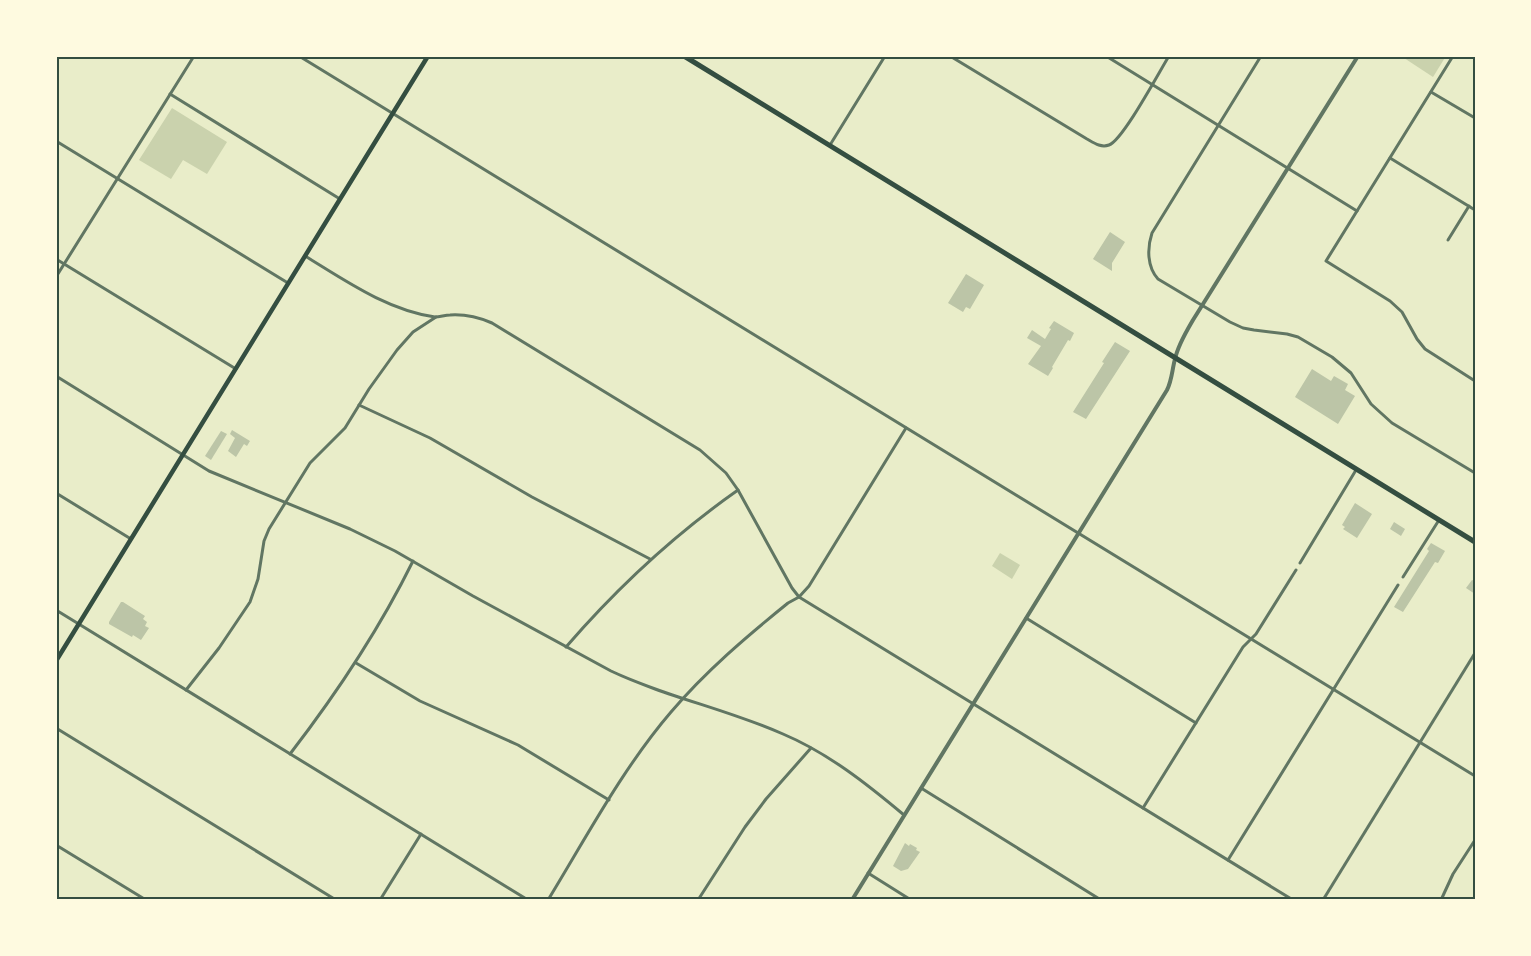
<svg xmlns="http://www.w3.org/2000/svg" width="1531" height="956" font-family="'Work Sans',sans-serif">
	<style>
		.green { fill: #cad2ad }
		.building { fill: #bcc5a7 }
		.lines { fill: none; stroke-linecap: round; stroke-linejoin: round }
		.minor { stroke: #617663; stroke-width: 3 }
		.tertiary { stroke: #617663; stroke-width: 4 }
		.secondary { stroke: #344e41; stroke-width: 4.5 }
		.primary { stroke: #344e41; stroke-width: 5 }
		.neatline { fill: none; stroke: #344e41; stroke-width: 2 }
	</style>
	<rect width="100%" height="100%" fill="#e9edc9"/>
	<!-- green -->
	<g class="green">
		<path d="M 1401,56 L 1446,56 L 1433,77 Z"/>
		<path d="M 172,108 L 227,142 L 207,174 L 183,160 L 171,179 L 139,160 Z"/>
		<path d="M 1000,553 L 1020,565 L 1012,579 L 992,566 Z"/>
	</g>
	<!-- building -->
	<g class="building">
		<path d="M 1110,232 L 1125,242 L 1112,263 L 1112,271 L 1093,259 Z"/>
		<path d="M 966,274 L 984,285 L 970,309 L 966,307 L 963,312 L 948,303 Z"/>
		<path d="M 1054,321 L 1074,333 L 1070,341 L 1068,340 L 1052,367 L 1053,368 L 1048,376 L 1028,364 L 1041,346 L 1027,338 L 1032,330 L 1045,339 L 1051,329 L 1049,328 Z"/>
		<path d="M 1115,342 L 1130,351 L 1086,419 L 1073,412 L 1104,363 L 1102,362 Z"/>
		<path d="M 1312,369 L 1331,381 L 1334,376 L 1348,384 L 1345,390 L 1355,396 L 1338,424 L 1295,397 Z"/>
		<path d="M 232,430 L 250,441 L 247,446 L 244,444 L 236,457 L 228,451 L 235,438 L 230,434 Z"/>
		<path d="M 221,431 L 227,434 L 211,460 L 205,456 Z"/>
		<path d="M 1355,503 L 1372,514 L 1357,538 L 1343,529 L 1345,527 L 1342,525 Z"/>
		<path d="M 1394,522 L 1405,529 L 1401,536 L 1390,529 Z"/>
		<path d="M 1431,543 L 1445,551 L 1438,563 L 1435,562 L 1403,612 L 1394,607 L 1429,551 L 1427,549 Z"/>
		<path d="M 1472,580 L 1475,581 L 1475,594 L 1466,588 Z"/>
		<path d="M 121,602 L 123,602 L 145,616 L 143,619 L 147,622 L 145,626 L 149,628 L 141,640 L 133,635 L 132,637 L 109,624 L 109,622 Z"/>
		<path d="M 905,843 L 909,846 L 910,844 L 917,848 L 916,850 L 920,852 L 908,869 L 901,871 L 893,866 Z"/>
	</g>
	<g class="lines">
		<!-- minor -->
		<g class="minor">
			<path d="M 299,56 L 1475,776"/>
			<path d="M 950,56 L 1087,139 C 1094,143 1101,148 1109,145 C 1123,140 1159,72 1169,56"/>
			<path d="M 1106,56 L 1357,211"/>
			<path d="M 1261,56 L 1152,233 C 1147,248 1147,267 1158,279 L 1230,322 L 1243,328 L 1254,330 L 1287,334 L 1298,337 L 1332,357 L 1351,373 L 1371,404 L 1392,423 L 1475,473"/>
			<path d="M 1453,56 L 1326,261 L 1390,301 L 1402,312 L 1417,339 L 1425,349 L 1475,381"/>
			<path d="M 1431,92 L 1475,118"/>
			<path d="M 170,94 L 340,199"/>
			<path d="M 56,141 L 288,283"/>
			<path d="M 830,145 L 885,56"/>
			<path d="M 1390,158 L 1475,210"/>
			<path d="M 1448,240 L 1469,206"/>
			<path d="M 305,256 C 346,281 387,310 435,317 C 440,317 445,315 450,315 C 465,314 478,317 492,323 L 700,450 L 726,473 L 738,490 L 792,588 L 799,597 L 1293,900"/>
			<path d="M 56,259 L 236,369"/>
			<path d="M 56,277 L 194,56"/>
			<path d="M 56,376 L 209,471 L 350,529 L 395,551 L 473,596 L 611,671 C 666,697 727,709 783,734 C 828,753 867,784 904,815"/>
			<path d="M 359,405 L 430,438 L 532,497 L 650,559"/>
			<path d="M 56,493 L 131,539"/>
			<path d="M 1300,563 L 1356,470"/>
			<path d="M 1403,577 L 1439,520"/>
			<path d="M 56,610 L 528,900"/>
			<path d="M 1026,618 L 1196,723"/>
			<path d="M 566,647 C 617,588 674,535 738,490"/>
			<path d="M 356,663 L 420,701 L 518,745 L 609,800"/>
			<path d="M 186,690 L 219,648 L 250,602 L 258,579 L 264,541 L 269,529 L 310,463 L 345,428 L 369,389 L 397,350 L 413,332 L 436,317"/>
			<path d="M 56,728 L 336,900"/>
			<path d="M 290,754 C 337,693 379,630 413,561"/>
			<path d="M 921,788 L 1101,900"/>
			<path d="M 1143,808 L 1243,647 L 1256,634 L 1296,570"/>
			<path d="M 56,845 L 146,900"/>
			<path d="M 1228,860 L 1398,585"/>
			<path d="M 868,873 L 911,900"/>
			<path d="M 380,900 L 421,834"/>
			<path d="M 548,900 C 587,836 623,768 671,712 C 706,671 746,637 788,603 L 799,597 L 809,586 L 906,428"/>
			<path d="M 698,900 L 745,827 L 766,799 L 811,748"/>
			<path d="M 1323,900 L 1475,653"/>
			<path d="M 1441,900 L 1453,874 L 1475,840"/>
		</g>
		<!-- tertiary -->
		<path class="tertiary" d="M 852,900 L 1167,390 C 1172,380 1172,370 1175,359 C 1178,345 1186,332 1193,320 L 1358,56"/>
		<!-- secondary -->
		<path class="secondary" d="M 56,661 L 428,56"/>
		<!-- primary -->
		<path class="primary" d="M 684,56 L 1475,542"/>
	</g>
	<!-- border -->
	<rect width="1531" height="956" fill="none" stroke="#fefae0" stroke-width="115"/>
	<rect x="58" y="58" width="1416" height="840" class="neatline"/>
</svg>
